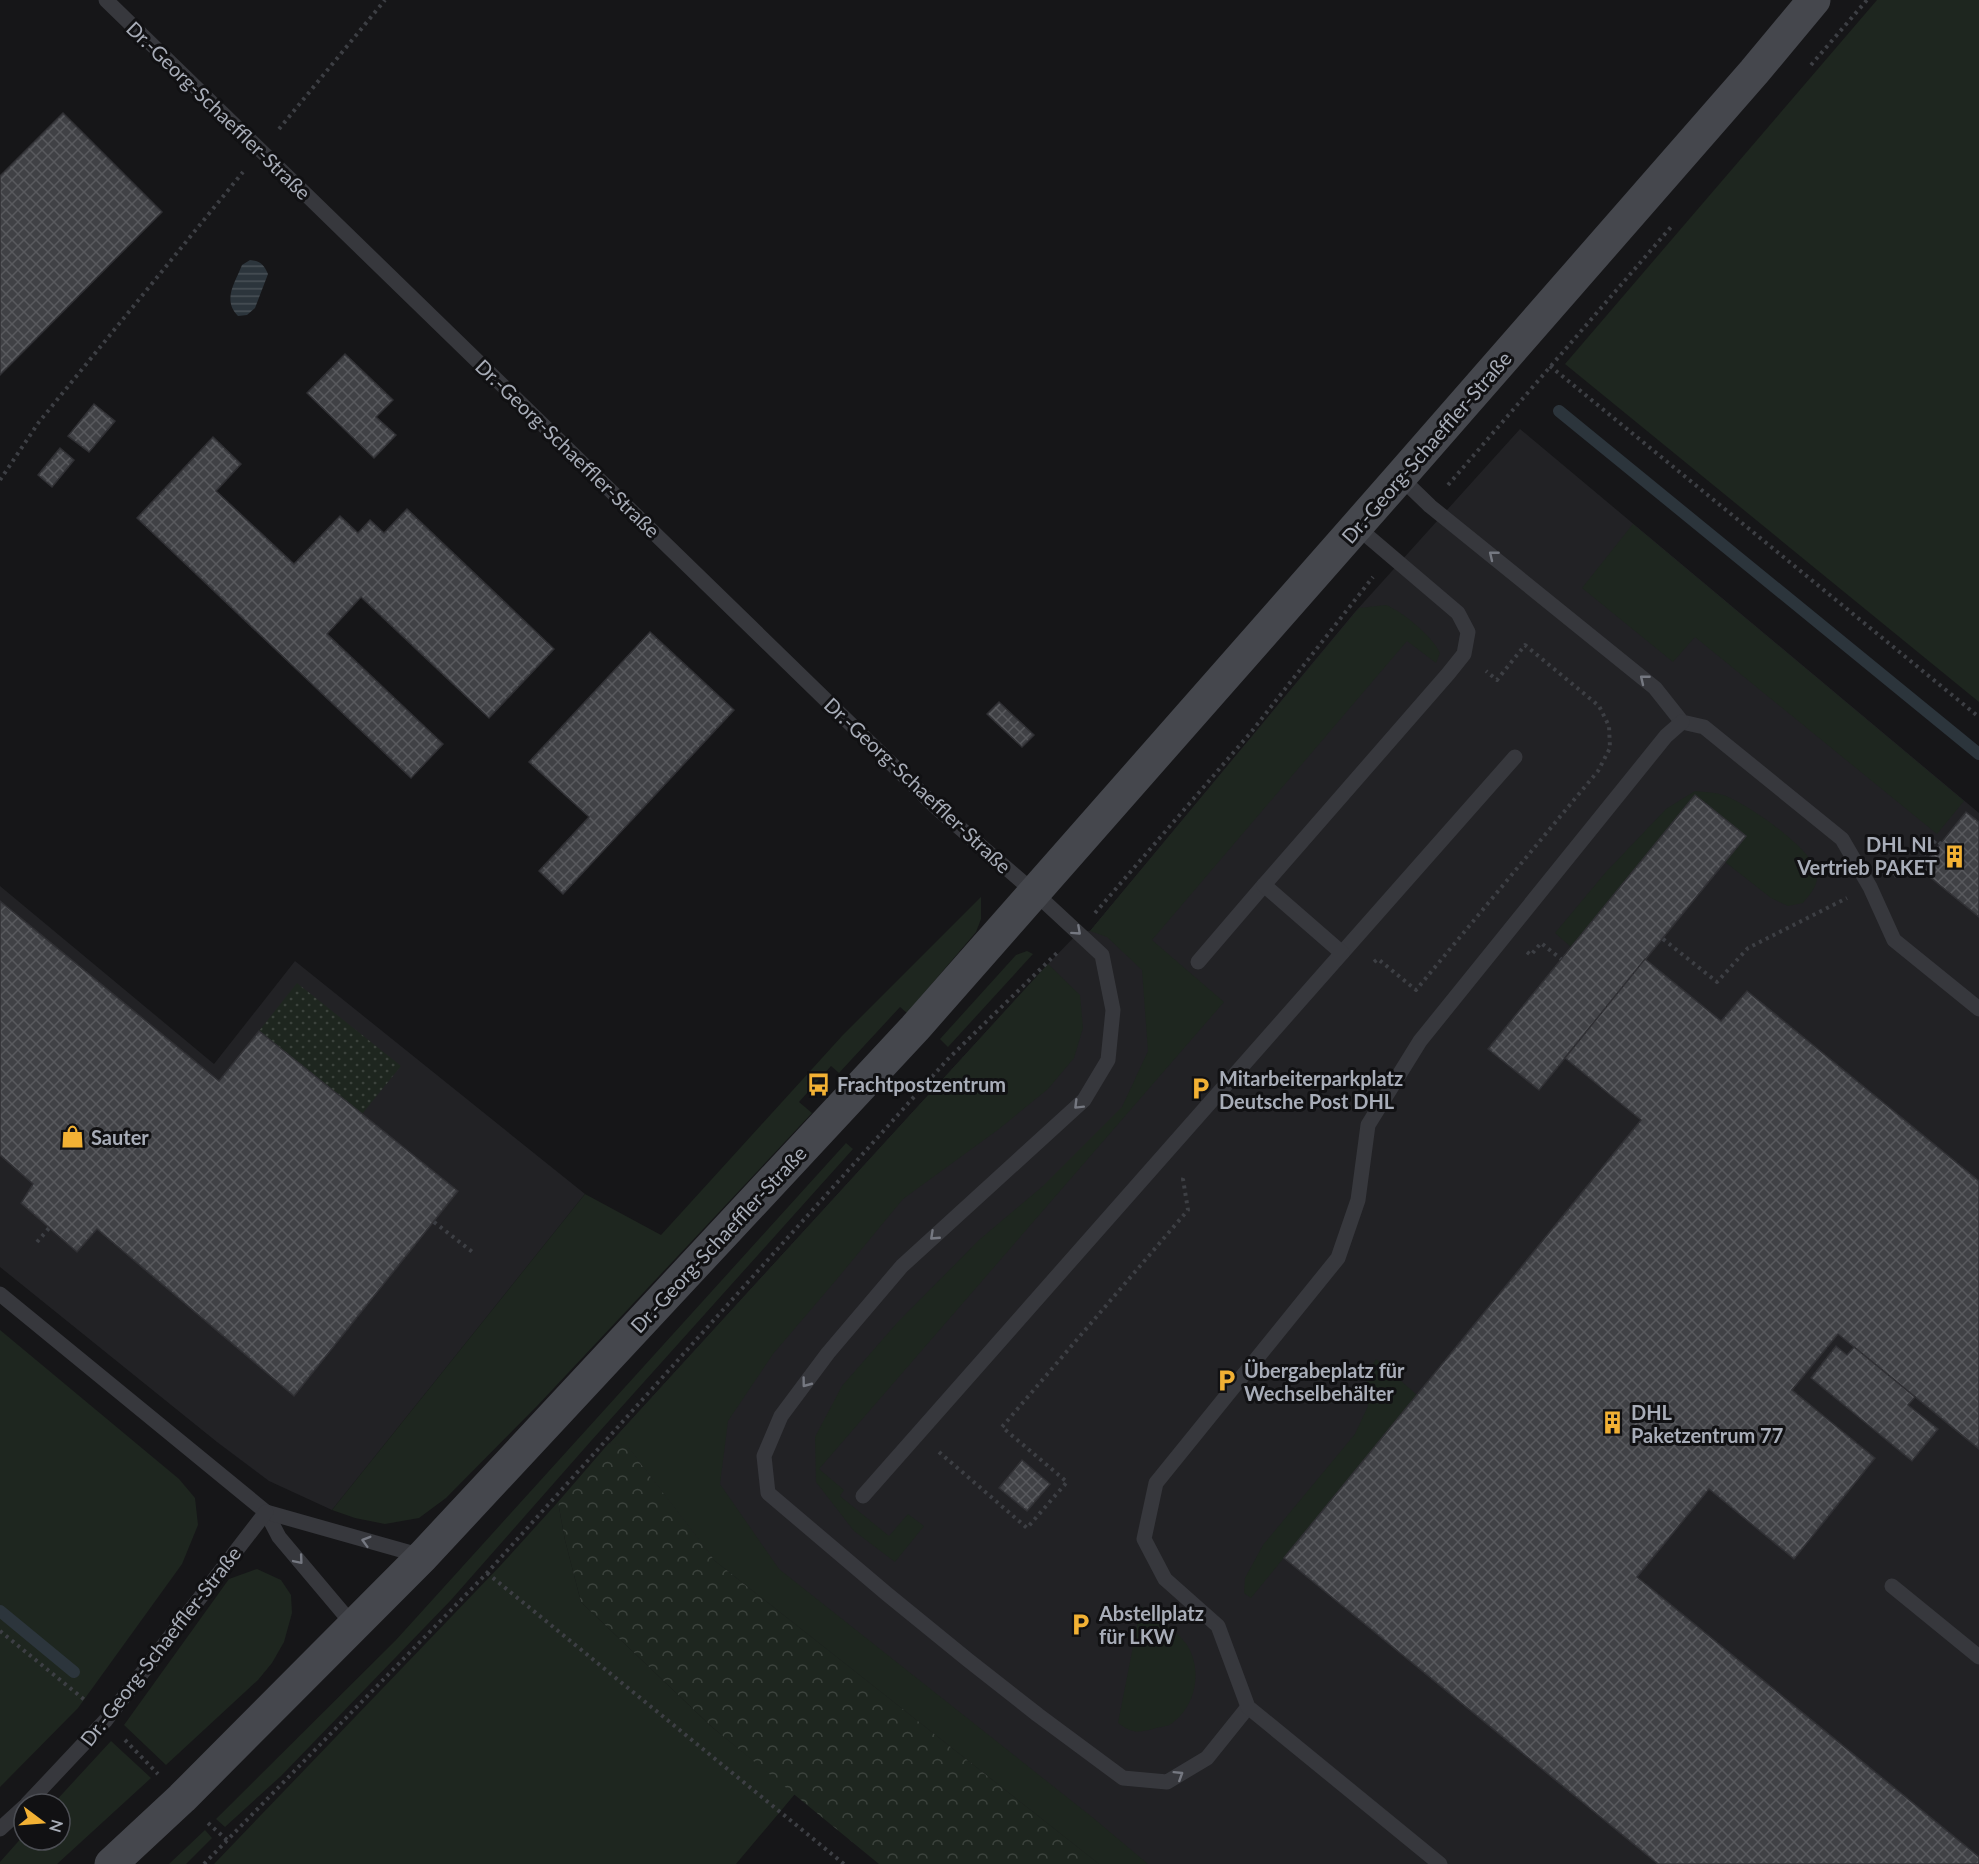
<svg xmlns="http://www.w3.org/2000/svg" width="1979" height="1864" font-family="Lato,sans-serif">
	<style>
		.built { fill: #222225 }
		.green { fill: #1e261f }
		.forest { fill: url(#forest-crowns) }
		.park { fill: url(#park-dots) }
		.water { fill: url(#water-rules) }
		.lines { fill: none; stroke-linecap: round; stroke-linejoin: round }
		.stream { stroke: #2c353c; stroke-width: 12 }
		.building { fill: url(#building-cross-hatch); stroke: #303034; stroke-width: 1.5 }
		.path { stroke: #3d3f44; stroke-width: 4; stroke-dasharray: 3 4.5; stroke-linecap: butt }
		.lane { stroke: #37383d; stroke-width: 15 }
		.secondary { stroke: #45474d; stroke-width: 33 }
		.oneway { stroke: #757881 }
		.labels { text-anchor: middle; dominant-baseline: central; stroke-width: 6; stroke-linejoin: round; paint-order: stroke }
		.street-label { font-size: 20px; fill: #a8adb8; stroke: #111113 }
		.poi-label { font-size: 20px; font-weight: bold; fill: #a8adb8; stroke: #111113; text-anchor: start }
	</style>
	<defs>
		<pattern id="forest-crowns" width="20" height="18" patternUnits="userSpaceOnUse" patternTransform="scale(1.5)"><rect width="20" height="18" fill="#1e261f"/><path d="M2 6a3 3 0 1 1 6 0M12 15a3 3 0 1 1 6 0" fill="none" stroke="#3c433d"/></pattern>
		<pattern id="park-dots" width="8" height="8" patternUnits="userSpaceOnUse" patternTransform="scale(1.5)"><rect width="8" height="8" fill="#1e261f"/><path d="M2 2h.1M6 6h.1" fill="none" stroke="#3c433d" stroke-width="1.8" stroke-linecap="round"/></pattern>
		<pattern id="water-rules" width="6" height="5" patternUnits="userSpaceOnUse" patternTransform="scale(1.5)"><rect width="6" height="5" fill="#2c353c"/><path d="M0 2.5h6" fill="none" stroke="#485056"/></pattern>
		<pattern id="building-cross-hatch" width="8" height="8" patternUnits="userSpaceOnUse" patternTransform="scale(1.5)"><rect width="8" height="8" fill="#404145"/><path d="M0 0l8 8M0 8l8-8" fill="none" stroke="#595a5e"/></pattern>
	</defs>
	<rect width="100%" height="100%" fill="#161618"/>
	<!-- built -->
	<g class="built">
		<path d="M 1520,429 L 1979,813 L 1979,1864 L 1099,1864 L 715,1561 L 610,1443 L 1048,964 L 1079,932 L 1090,931 L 1355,612 Z"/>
		<path d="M 0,886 L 214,1064 L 295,961 L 585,1194 L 332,1510 L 269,1481 L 217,1442 L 0,1267 Z"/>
	</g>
	<!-- green -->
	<g class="green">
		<path d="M 1877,0 L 1979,0 L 1979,702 L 1565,364 Z"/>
		<path d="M 1633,524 L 1964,801 L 1937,834 L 1695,637 L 1673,662 L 1582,588 Z"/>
		<path d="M 1386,605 C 1403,612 1432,636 1440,653 L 1436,663 L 1407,641 L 1152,940 L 1224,1002 L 819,1469 L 844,1490 L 840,1496 L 889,1536 L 908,1514 L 924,1526 L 895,1562 L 854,1531 L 816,1482 L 815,1437 L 842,1386 L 896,1324 L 979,1240 L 1043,1186 L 1122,1107 L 1148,1051 L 1142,970 L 1107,937 L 1090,931 L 1359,608 Z"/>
		<path d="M 1695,791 C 1704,792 1714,792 1723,795 C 1745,802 1817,851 1817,875 C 1818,887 1809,895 1803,903 L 1788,906 L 1771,898 L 1725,862 L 1746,836 L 1695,795 L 1571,947 L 1555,933 L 1606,872 L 1666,809 Z"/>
		<path d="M 981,897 L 981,919 L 976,932 L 907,1013 L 900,1007 L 839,1073 L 831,1066 L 799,1102 L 812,1113 L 538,1405 L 446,1498 L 419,1518 L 385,1524 L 355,1518 L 332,1510 L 585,1194 L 661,1235 L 842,1036 Z"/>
		<path d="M 1027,951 L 1033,954 L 948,1047 L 940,1039 L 1016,955 Z"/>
		<path d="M 1048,964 L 1080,995 L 1083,1028 L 1074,1058 L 1048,1089 L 999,1129 L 903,1199 L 837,1279 L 773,1354 L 728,1421 L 720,1484 L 779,1569 L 1092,1817 L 1148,1864 L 1099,1864 L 715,1561 L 627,1446 L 610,1443 Z"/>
		<path d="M 846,1143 L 853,1149 L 591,1441 L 451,1600 L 281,1776 L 225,1827 L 216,1819 L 396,1640 Z"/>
		<path d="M 0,1330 L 179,1479 L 195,1498 L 198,1525 L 182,1564 L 78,1708 L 0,1787 Z"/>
		<path d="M 1376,1359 L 1417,1395 L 1251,1598 L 1244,1593 L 1245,1578 L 1263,1545 L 1355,1434 L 1368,1406 L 1367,1375 Z"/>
		<path d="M 558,1502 L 565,1540 L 581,1602 L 712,1727 L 795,1794 L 736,1864 L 214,1864 L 500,1566 Z"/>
		<path d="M 257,1569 L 281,1580 L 291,1595 L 292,1613 L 284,1642 L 272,1663 L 258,1680 L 166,1765 L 124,1725 L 229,1579 Z"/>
		<path d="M 1141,1606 C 1154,1617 1178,1631 1187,1645 C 1203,1670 1196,1707 1171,1724 C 1166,1727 1158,1727 1153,1729 C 1137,1733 1132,1733 1118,1723 Z"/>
		<path d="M 111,1741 L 151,1778 L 57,1864 L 0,1864 L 0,1862 L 24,1835 L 24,1840 L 60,1840 L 60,1804 L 53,1804 Z"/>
		<path d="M 205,1830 L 212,1838 L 186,1864 L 169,1864 Z"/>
	</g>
	<!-- forest -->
	<path class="forest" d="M 609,1443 L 627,1446 L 715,1561 L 1099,1864 L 879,1864 L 712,1727 L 581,1602 L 565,1540 L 558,1502 Z"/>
	<!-- park -->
	<path class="park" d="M 297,983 L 401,1066 L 362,1114 L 259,1031 Z"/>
	<!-- water -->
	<path class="water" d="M 250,260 C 261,261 264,265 268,274 L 255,308 L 247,315 L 238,316 C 222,300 235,283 242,265 Z"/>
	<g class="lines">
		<!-- stream -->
		<g class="stream">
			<path d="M 1559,411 L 1979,754"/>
			<path d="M 0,1611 L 74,1672"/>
		</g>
	</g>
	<!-- building -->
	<g class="building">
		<path d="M 63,113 L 162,212 L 0,375 L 0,176 Z"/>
		<path d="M 345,354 L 393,400 L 376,417 L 396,435 L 374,458 L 307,393 Z"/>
		<path d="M 94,404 L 115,421 L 89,452 L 68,436 Z"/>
		<path d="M 213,437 L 241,464 L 216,491 L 294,564 L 340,516 L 358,533 L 370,520 L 384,533 L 407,509 L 554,649 L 489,718 L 361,597 L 327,634 L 443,744 L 411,778 L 137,518 Z"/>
		<path d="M 60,448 L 74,460 L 52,487 L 38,475 Z"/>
		<path d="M 650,632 L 734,710 L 563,894 L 539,871 L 589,817 L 529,762 Z"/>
		<path d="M 999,702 L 1034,735 L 1022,747 L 987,714 Z"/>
		<path d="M 1695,795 L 1746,836 L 1539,1090 L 1488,1049 Z"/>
		<path d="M 1966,812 L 1979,822 L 1979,917 L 1920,869 Z"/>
		<path d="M 0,901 L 219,1081 L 259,1031 L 458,1191 L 294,1396 L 97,1229 L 77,1252 L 21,1203 L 33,1184 L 0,1155 Z"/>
		<path d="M 1645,959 L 1721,1021 L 1747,991 L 1979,1181 L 1979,1449 L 1838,1334 L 1792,1390 L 1875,1458 L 1794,1559 L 1709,1489 L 1637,1577 L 1979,1857 L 1979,1864 L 1658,1864 L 1284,1558 L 1641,1120 L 1565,1058 Z"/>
		<path d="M 1836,1346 L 1847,1355 L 1854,1347 L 1915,1397 L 1908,1405 L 1938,1429 L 1912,1461 L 1811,1378 Z"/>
		<path d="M 1022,1460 L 1050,1484 L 1027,1511 L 999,1488 Z"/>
	</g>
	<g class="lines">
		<!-- path -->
		<g class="path">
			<path d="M 1811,65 L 1867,0"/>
			<path d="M 279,129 L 385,0"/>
			<path d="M 1550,366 L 1979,717"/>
			<path d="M 0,480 L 39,422 L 243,172"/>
			<path d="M 1448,485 L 1671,227"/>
			<path d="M 1894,876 L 1915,865 L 1936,840 L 1941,844"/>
			<path d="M 1095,913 L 1252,731 L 1373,577"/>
			<path d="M 1663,939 L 1717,982 L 1748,948 L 1847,898"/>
			<path d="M 1527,952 L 1531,955 L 1541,943 L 1561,959"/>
			<path d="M 1374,962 L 1378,959 L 1416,990 L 1598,771 L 1610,748 L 1609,726 L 1599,706 L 1525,645 L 1497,680 L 1486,671"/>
			<path d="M 434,1222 L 475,1254"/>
			<path d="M 37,1242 L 50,1227"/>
			<path d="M 939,1452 L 1027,1528 L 1067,1482 L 1002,1427 L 1188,1210 L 1183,1179 L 1184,1177"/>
			<path d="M 487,1573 L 844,1864"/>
			<path d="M 0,1631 L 86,1701"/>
			<path d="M 125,1740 L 158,1774"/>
			<path d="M 208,1823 L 228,1841"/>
			<path d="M 204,1864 L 487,1573 L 948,1059 L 1059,951"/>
		</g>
		<!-- lane -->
		<g class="lane">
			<path d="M 106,0 L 938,809 L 1034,892 L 1102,955 L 1113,1010 L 1108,1060 L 1084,1100 L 902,1266 L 828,1353 L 781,1416 L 764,1456 L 768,1493 L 887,1594 L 968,1660 L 1038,1715 L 1123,1778 L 1167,1782 L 1207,1758 L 1248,1707"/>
			<path d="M 1400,477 L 1430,506 L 1655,688 L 1682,722 L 1704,727 L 1842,839 L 1870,887 L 1894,940 L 1979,1009"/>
			<path d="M 1342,953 L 1515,757"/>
			<path d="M 1198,962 L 1264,885"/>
			<path d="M 0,1294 L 266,1512 L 279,1537 L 354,1626"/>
			<path d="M 863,1496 L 1342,953 L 1264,885 L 1448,674 L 1464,654 L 1468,632 L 1458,613 L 1357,527"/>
			<path d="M 266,1512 L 422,1556"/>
			<path d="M 1892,1586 L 1979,1657"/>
			<path d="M 27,1804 L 106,1720 L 266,1512"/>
			<path d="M 0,1829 L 24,1807"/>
			<path d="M 1440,1864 L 1248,1707 L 1218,1626 L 1165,1579 L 1144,1539 L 1156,1483 L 1338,1258 L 1358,1200 L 1368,1125 L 1420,1041 L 1666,736 L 1682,722"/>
		</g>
		<!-- secondary -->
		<path class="secondary" d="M 111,1864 L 182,1798 L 423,1556 L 915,1028 L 1400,477 L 1754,72 L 1814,0"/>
	</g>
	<!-- one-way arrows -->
	<defs><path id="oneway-chevron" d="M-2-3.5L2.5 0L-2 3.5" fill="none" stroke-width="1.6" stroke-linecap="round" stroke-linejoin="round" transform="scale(1.5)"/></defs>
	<g class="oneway">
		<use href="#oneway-chevron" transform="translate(1493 555) rotate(-141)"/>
		<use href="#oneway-chevron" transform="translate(1644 679) rotate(-141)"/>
		<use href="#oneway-chevron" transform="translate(1077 931) rotate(42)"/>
		<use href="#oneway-chevron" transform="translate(1078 1105) rotate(135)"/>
		<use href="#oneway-chevron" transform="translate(934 1236) rotate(137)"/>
		<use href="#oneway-chevron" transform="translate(806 1383) rotate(127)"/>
		<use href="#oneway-chevron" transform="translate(366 1541) rotate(-164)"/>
		<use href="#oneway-chevron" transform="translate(299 1560) rotate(50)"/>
		<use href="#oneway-chevron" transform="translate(1179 1775) rotate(-32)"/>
	</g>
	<!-- icons -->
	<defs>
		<symbol id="building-bare" viewBox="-9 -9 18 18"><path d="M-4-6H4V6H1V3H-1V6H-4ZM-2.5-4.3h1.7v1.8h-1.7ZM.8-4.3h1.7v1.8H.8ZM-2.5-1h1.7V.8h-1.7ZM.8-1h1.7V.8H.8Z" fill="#f2b134" stroke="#111113" stroke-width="2.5" paint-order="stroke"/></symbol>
		<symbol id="bus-bare" viewBox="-9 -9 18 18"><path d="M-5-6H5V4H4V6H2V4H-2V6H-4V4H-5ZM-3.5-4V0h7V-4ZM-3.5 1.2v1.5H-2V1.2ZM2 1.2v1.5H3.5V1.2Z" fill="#f2b134" stroke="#111113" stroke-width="2.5" paint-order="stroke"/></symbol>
		<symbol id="parking-bare" viewBox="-9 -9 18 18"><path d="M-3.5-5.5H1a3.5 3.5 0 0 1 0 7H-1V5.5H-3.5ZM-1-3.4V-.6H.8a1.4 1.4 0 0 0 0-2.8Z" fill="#f2b134" stroke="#111113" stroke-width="2.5" paint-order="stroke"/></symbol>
		<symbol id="shop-bare" viewBox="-9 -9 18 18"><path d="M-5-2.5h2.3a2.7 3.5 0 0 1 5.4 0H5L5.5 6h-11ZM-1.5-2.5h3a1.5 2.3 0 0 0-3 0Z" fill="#f2b134" stroke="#111113" stroke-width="2.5" paint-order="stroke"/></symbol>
	</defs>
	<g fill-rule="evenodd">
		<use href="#building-bare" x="1938" y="840" width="33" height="33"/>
		<use href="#bus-bare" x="802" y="1068" width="33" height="33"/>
		<use href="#parking-bare" x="1184" y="1072" width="33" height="33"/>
		<use href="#shop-bare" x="56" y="1120" width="33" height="33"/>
		<use href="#parking-bare" x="1210" y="1364" width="33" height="33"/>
		<use href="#building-bare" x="1596" y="1406" width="33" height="33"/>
		<use href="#parking-bare" x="1064" y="1608" width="33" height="33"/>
	</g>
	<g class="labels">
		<!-- street labels -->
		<g class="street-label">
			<text transform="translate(219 110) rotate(44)">Dr.-Georg-Schaeffler-Straße</text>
			<text transform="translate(1426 447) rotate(-49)">Dr.-Georg-Schaeffler-Straße</text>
			<text transform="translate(568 448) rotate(44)">Dr.-Georg-Schaeffler-Straße</text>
			<text transform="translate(918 785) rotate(43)">Dr.-Georg-Schaeffler-Straße</text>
			<text transform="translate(718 1239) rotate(-47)">Dr.-Georg-Schaeffler-Straße</text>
			<text transform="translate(160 1646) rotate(-52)">Dr.-Georg-Schaeffler-Straße</text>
		</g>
		<!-- poi labels -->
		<g class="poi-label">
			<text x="1937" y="844" text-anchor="end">DHL NL<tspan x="1937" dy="23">Vertrieb PAKET</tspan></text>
			<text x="1219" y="1078">Mitarbeiterparkplatz<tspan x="1219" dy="23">Deutsche Post DHL</tspan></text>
			<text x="837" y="1084">Frachtpostzentrum</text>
			<text x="91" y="1137">Sauter</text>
			<text x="1244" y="1370">Übergabeplatz für<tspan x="1244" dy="23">Wechselbehälter</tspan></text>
			<text x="1631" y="1412">DHL<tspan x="1631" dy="23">Paketzentrum 77</tspan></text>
			<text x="1099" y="1613">Abstellplatz<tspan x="1099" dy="23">für LKW</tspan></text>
		</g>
	</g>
	<!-- north arrow -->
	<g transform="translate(42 1822) rotate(106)"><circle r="28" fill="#111113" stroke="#4d4f55" stroke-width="1.5"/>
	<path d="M0-4.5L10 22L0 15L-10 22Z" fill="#f2b134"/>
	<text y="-9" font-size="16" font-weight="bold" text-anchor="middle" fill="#a8adb8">N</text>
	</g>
</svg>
